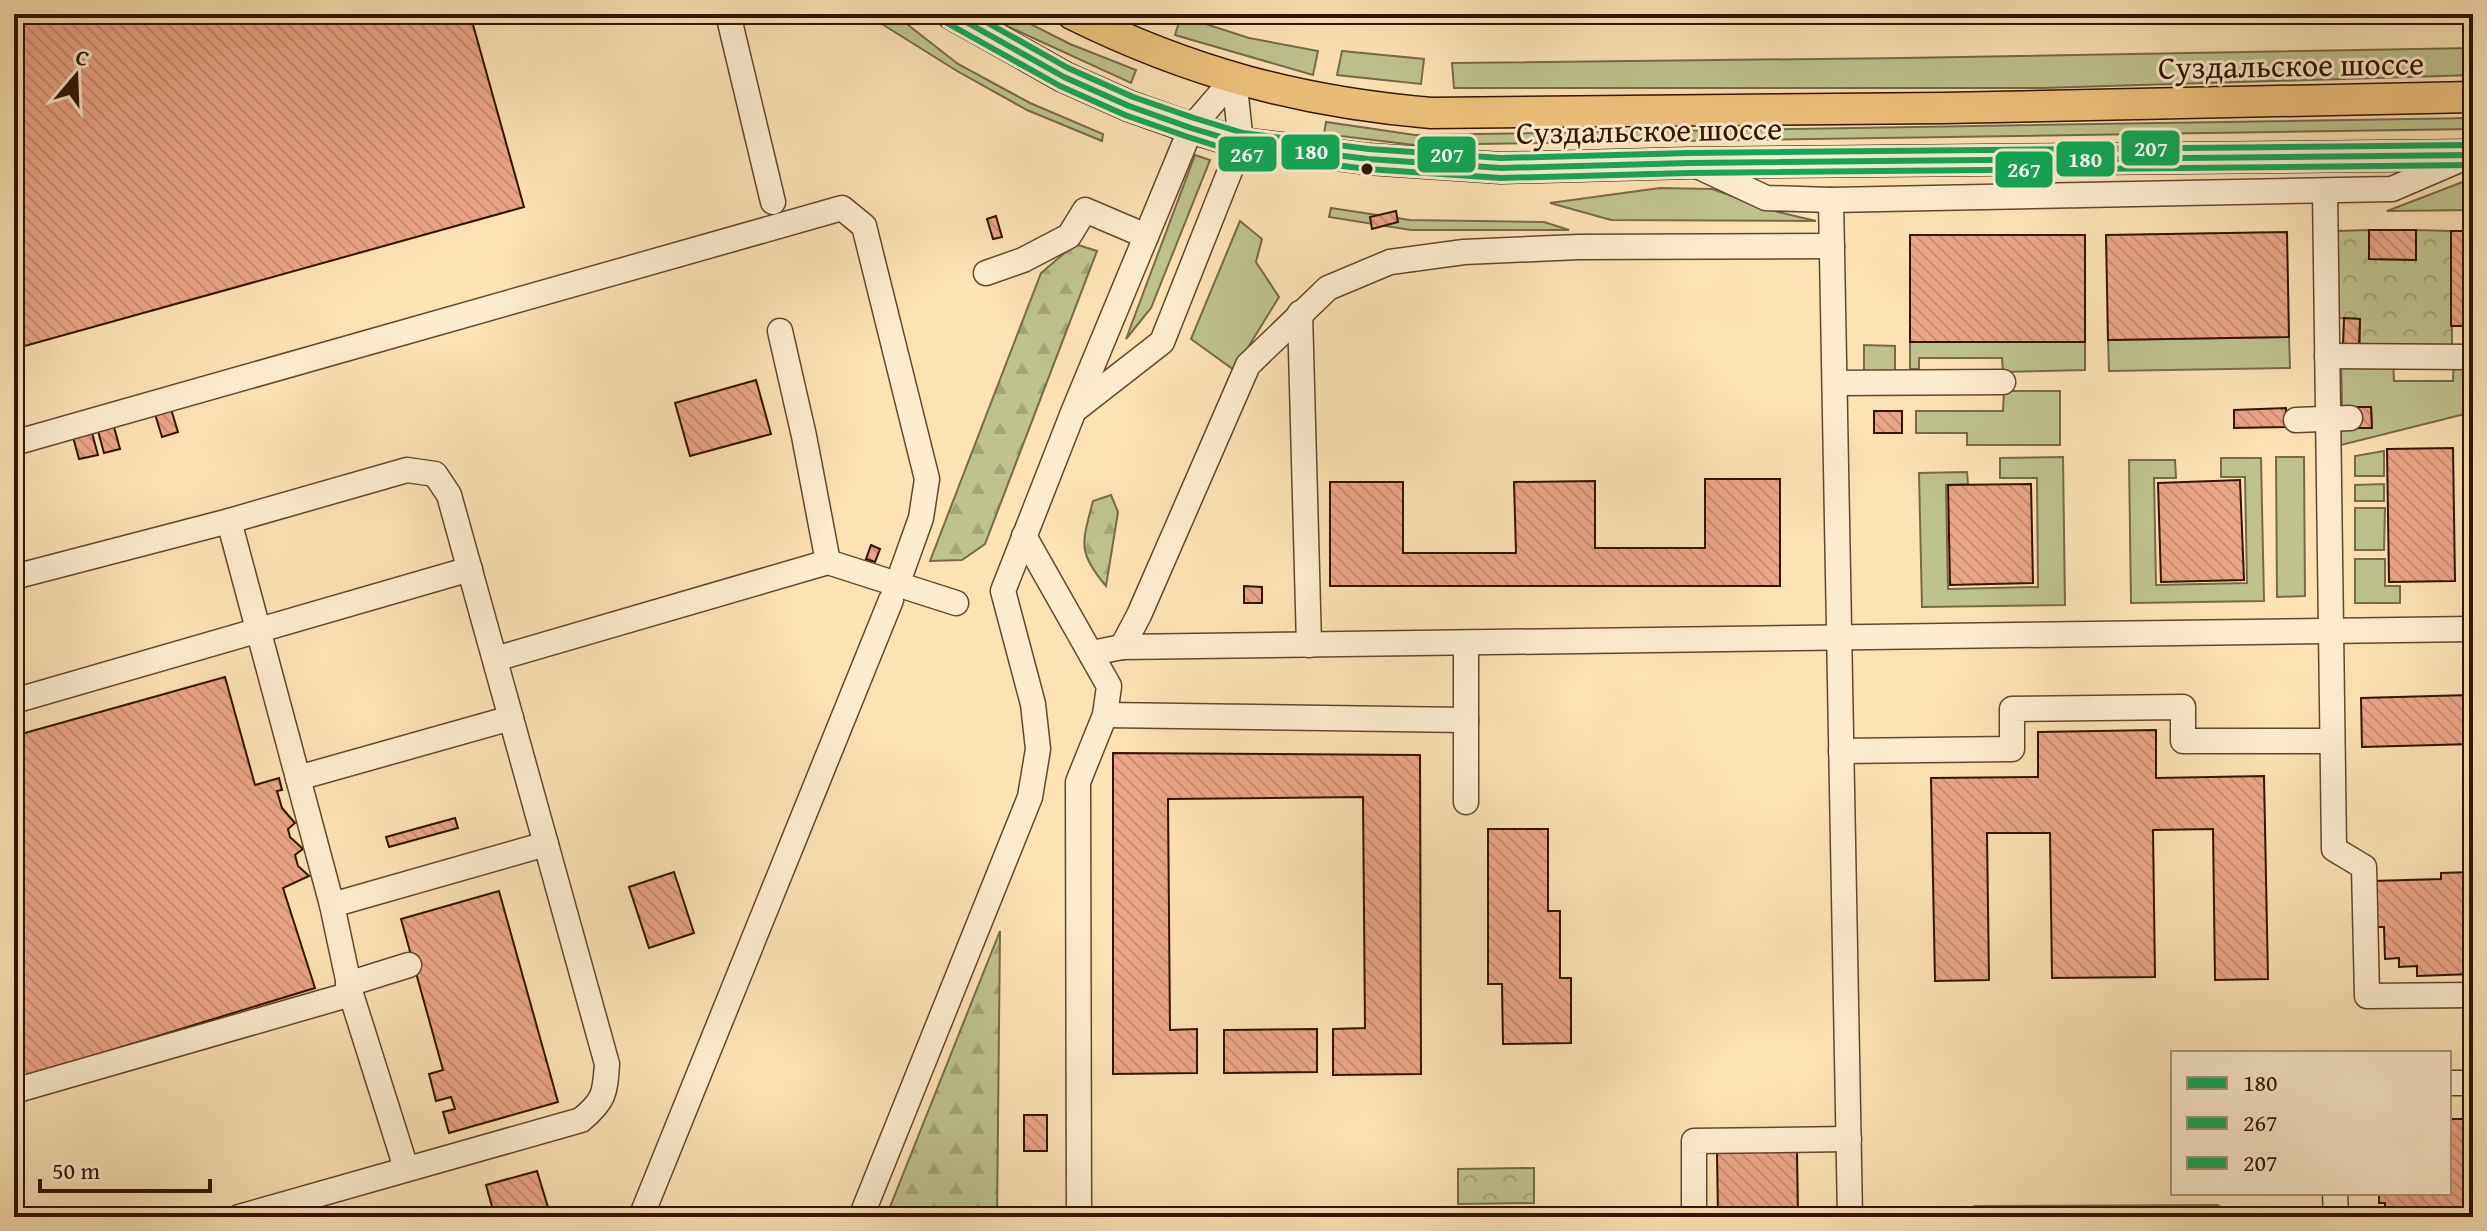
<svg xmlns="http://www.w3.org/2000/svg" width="2487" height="1231" font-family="'Gentium Book Plus',serif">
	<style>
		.green { fill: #bec38e; stroke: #786a48; stroke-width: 2 }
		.forest { fill: url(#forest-firs); stroke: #786a48; stroke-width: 2 }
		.park { fill: url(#park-crowns); stroke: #786a48; stroke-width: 2 }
		.building { fill: url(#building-back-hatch); stroke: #311201; stroke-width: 2 }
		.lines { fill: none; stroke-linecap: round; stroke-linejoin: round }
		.minor-casing { stroke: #64462e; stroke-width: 27 }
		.major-casing { stroke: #311201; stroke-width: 33 }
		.minor { stroke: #feecce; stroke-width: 24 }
		.major { stroke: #eec17a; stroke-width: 30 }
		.bus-1-casing { stroke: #feecce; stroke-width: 12 }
		.bus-2-casing { stroke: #feecce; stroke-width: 12 }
		.bus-3-casing { stroke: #feecce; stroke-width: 12 }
		.bus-1 { stroke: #10a855; stroke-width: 6 }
		.bus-2 { stroke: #10a855; stroke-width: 6 }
		.bus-3 { stroke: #10a855; stroke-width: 6 }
		.bus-dot { fill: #311201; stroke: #feecce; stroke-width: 3 }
		.labels { text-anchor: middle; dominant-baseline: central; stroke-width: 6; stroke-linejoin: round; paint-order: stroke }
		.street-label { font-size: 32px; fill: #311201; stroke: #feecce }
		.line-badge { stroke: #feecce; stroke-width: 3 }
		.badge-label { font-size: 22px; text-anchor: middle; font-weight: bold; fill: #fff }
	</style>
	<defs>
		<pattern id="forest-firs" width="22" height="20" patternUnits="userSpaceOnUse" patternTransform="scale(2)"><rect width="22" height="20" fill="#bec38e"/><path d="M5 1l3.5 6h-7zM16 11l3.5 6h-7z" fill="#a4a679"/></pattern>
		<pattern id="park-crowns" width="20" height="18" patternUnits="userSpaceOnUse" patternTransform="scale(2)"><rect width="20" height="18" fill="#bec38e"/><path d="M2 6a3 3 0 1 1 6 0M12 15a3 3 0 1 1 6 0" fill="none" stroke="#a4a679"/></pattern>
		<pattern id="building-back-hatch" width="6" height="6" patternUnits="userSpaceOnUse" patternTransform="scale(2)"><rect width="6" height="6" fill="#eaa687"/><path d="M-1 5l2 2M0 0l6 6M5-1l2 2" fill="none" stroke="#c98e73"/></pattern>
	</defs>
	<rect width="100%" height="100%" fill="#fde2b4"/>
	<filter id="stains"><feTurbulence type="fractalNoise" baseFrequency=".0025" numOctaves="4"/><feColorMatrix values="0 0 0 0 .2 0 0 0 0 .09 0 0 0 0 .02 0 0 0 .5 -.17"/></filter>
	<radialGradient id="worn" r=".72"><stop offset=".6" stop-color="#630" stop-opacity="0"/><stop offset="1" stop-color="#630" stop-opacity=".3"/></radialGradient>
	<!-- green -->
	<g class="green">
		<path d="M 866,14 L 894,14 L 958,64 L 1030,103 L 1103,134 L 1102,141 L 1027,110 L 957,71 Z"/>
		<path d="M 981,14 L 1011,14 L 1070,44 L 1136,70 L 1131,83 Z"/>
		<path d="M 1181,16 L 1249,38 L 1318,51 L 1313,75 L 1175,35 Z"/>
		<path d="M 2473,48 L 2473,75 L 2043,88 L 1454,88 L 1452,63 L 1902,58 Z"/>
		<path d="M 1342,51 L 1424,59 L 1421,84 L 1337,75 Z"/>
		<path d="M 2473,118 L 2473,129 L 1414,145 L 1324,134 L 1326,122 L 1415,135 Z"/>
		<path d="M 1195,155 L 1210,160 L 1151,308 L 1126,339 Z"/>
		<path d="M 2473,178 L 2473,210 L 2387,211 Z"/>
		<path d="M 1660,188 L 1712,189 L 1778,212 L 1816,221 L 1611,220 L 1550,203 Z"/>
		<path d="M 1331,208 L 1410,220 L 1544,222 L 1569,230 L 1411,230 L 1329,217 Z"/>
		<path d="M 1240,221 L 1262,239 L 1256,262 L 1279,297 L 1234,370 L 1191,339 Z"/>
		<path d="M 2289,337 L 2290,368 L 2109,371 L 2108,340 Z"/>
		<path d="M 1910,342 L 2085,342 L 2085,370 L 2003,372 L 2002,358 L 1919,358 L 1919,369 L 1910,369 Z"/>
		<path d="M 1864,345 L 1895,346 L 1895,376 L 1864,376 Z"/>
		<path d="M 2454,357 L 2473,357 L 2473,412 L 2341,445 L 2341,428 L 2372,427 L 2371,407 L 2342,408 L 2341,360 L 2393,360 L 2394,381 L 2453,381 Z"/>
		<path d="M 2004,391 L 2060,391 L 2060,445 L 1967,445 L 1967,433 L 1916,433 L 1916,411 L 2003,411 Z"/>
		<path d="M 2384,451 L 2384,476 L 2355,476 L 2355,456 Z"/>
		<path d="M 2063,457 L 2065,605 L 1922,607 L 1919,473 L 1967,472 L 1968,484 L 1946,485 L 1948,589 L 2038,587 L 2037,478 L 2000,478 L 2000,458 Z"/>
		<path d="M 2276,457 L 2304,457 L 2305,596 L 2277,597 Z"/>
		<path d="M 2221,458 L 2261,458 L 2264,601 L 2131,603 L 2129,460 L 2175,460 L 2176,478 L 2154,478 L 2156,585 L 2247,583 L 2245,477 L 2221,477 Z"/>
		<path d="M 2384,484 L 2384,501 L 2355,501 L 2355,485 Z"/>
		<path d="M 2355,508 L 2385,508 L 2384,550 L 2355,550 Z"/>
		<path d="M 2355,559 L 2385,559 L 2385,586 L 2400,586 L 2400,603 L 2355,603 Z"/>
		<path d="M 2217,1205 L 2240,1217 L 1947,1217 L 1975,1206 Z"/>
	</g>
	<!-- forest -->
	<g class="forest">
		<path d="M 1901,14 L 2186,14 L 1907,20 Z"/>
		<path d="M 1075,244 L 1097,251 L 985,544 L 962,560 L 930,561 L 1041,273 Z"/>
		<path d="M 1111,495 L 1118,512 L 1106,586 C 1077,552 1082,543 1093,501 Z"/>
		<path d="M 1000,931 L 997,1217 L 886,1217 Z"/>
	</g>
	<!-- park -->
	<g class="park">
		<path d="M 2369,230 L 2369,259 L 2415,260 L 2416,230 L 2451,231 L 2452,347 L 2360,347 L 2360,319 L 2337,318 L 2336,231 Z"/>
		<path d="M 1534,1168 L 1534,1203 L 1458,1204 L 1458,1169 Z"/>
	</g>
	<!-- building -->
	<g class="building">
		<path d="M 23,14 L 470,14 L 524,207 L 14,349 L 14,16 Z"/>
		<path d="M 1389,14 L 1418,14 L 1417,21 L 1388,17 Z"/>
		<path d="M 1396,211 L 1398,222 L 1372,229 L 1370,217 Z"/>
		<path d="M 996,216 L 1002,237 L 993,239 L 987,219 Z"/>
		<path d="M 2369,230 L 2416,230 L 2416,260 L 2369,259 Z"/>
		<rect x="2451" y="231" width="22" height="95"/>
		<path d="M 2287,232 L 2289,337 L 2108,340 L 2106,235 Z"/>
		<rect x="1910" y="235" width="175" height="107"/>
		<path d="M 2344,318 L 2360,319 L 2359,345 L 2343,345 Z"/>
		<path d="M 756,380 L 771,434 L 690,456 L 675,403 Z"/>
		<path d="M 2354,407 L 2371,407 L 2372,428 L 2354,428 Z"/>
		<path d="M 2286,408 L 2286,427 L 2234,428 L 2234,410 Z"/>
		<path d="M 171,409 L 178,432 L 162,437 L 155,414 Z"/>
		<rect x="1874" y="411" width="28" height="22"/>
		<path d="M 114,427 L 120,449 L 104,453 L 98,431 Z"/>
		<path d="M 92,433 L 98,455 L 79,459 L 73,437 Z"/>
		<path d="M 2453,448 L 2455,581 L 2389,582 L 2387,449 Z"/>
		<path d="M 1705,479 L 1780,479 L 1780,586 L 1330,586 L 1330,482 L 1403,482 L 1403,553 L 1516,553 L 1514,482 L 1595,481 L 1595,548 L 1705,548 Z"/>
		<path d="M 2240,480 L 2244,580 L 2161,582 L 2158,483 Z"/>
		<path d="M 2031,484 L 2033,583 L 1950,585 L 1948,485 Z"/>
		<path d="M 871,545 L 880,549 L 875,562 L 866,559 Z"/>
		<path d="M 1244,586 L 1262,587 L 1262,603 L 1244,603 Z"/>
		<path d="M 225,677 L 255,785 L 279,778 L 282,790 L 277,791 L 282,808 L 295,823 L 288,829 L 290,837 L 303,849 L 295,855 L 298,866 L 309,876 L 283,888 L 315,988 L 14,1080 L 14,736 Z"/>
		<path d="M 2470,695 L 2473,695 L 2473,744 L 2362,747 L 2361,698 Z"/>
		<path d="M 2156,730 L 2156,778 L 2264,776 L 2268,979 L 2215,980 L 2213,829 L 2153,830 L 2155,977 L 2052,978 L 2050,833 L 1987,833 L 1989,980 L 1935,981 L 1931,778 L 2038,777 L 2038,732 Z"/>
		<path d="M 1113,753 L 1420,755 L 1421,1074 L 1333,1075 L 1333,1029 L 1365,1028 L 1363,797 L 1168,799 L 1170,1030 L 1197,1029 L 1197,1073 L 1113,1074 Z"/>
		<path d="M 455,818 L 458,828 L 389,847 L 386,837 Z"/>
		<path d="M 1488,829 L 1548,829 L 1548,911 L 1560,911 L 1560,978 L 1571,978 L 1571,1043 L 1503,1044 L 1502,984 L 1488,984 Z"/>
		<path d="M 674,872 L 694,933 L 649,948 L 629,887 Z"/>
		<path d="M 2473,872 L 2473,974 L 2417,976 L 2417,966 L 2399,967 L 2399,958 L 2385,959 L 2384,927 L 2374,927 L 2373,881 L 2441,879 L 2441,873 Z"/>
		<path d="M 499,891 L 558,1102 L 449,1133 L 443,1112 L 455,1109 L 451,1097 L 436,1101 L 429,1074 L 443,1070 L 401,919 Z"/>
		<path d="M 1317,1029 L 1317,1072 L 1224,1073 L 1224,1030 Z"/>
		<rect x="1024" y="1115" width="23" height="36"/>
		<path d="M 2449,1119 L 2473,1119 L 2473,1217 L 2385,1217 L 2385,1203 L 2379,1203 L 2379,1193 L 2449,1193 Z"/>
		<path d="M 1797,1150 L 1798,1217 L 1718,1217 L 1717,1152 Z"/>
		<path d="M 537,1171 L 551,1217 L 495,1217 L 486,1185 Z"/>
	</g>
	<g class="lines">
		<defs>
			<g id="minor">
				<path d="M 728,14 L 773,202"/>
				<path d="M 1695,165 L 1766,198 L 1831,200 L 2392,189 L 2464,158"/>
				<path d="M 2325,191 L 2334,849 L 2364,867 L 2367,996 L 2473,995"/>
				<path d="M 1831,200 L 1850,1217"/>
				<path d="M 986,273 L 1023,260 L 1069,236 L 1085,210 L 1146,236"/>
				<path d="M 1300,313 L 1309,645"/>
				<path d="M 780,331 L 804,436 L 828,562"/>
				<path d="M 2327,356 L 2473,357"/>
				<path d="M 1835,383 L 2003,382"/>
				<path d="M 1076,409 L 1162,342 L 1241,143 L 1234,78"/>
				<path d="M 2296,420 L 2350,418"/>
				<path d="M 14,443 L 842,208 L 864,226 L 927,479 L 921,518 L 902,571"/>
				<path d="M 229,521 L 332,905 L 546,844"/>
				<path d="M 1024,536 L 1109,686 L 1105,715 L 1078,782 L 1079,1217"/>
				<path d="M 14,577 L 229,521 L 407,470 L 435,474 L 449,495 L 607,1064 C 605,1094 604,1101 581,1120 L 239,1217"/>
				<path d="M 1466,643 L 1466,802"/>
				<path d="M 1122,647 L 1139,615 L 1248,365 L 1328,288 L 1390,262 L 1464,252 L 1578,247 L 1832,246"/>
				<path d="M 1092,653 L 1122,647 L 2473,629"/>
				<path d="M 495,659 L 828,562 L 956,603"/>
				<path d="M 14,701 L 470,569"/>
				<path d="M 1105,715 L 1466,720"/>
				<path d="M 1841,751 L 2012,749 L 2012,709 L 2183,707 L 2183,741 L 2332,741"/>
				<path d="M 298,778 L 511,718"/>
				<path d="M 332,905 L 351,994 L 406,1168"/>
				<path d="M 348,984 L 409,965"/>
				<path d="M 2449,1083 L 2473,1083"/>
				<path d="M 14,1091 L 351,994"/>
				<path d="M 2335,1193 L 2336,1217"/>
				<path d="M 641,1217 L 891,600"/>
				<path d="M 861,1217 L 1030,797 L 1038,749 L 1033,704 L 1003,591 L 1074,410 L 1191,128 L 1234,78"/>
				<path d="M 1694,1217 L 1694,1141 L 1849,1139"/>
			</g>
			<g id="major">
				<path d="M 952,14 L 1064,77 L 1129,106 L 1191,128 L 1241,143 L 1368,159 L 1501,168 L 1689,163 L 2473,155"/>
				<path d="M 1072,14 C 1189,72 1300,102 1431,113 L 1944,108 L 2473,97"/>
			</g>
		</defs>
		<!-- minor casing -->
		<use href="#minor" class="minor-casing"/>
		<!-- major casing -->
		<use href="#major" class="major-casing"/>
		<!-- minor -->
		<use href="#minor" class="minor"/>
		<!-- major -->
		<use href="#major" class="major"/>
		<defs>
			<path id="bus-1" d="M 952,14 L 1064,77 L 1129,106 L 1191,128 L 1241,143 L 1368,159 L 1501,168 L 1689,163 L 2473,155"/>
			<path id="bus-2" d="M 947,23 L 1060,86 L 1125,115 L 1188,137 L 1239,153 L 1367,169 L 1501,178 L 1689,173 L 2473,165"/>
			<path id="bus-3" d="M 972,14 L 1068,68 L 1133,97 L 1194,118 L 1243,133 L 1369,149 L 1501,158 L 1689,153 L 2473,145"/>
		</defs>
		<!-- bus-1 casing -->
		<use href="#bus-1" class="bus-1-casing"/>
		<!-- bus-2 casing -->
		<use href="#bus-2" class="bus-2-casing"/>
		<!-- bus-3 casing -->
		<use href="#bus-3" class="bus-3-casing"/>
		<!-- bus-1 -->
		<use href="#bus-1" class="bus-1"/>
		<!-- bus-2 -->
		<use href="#bus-2" class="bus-2"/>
		<!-- bus-3 -->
		<use href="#bus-3" class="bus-3"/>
	</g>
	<!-- markers -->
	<circle class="bus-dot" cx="1367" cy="169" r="7"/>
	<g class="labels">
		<!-- street labels -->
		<g class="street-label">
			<text transform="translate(2291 65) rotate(-1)">Суздальское шоссе</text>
			<text transform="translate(1649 130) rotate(-1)">Суздальское шоссе</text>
		</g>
	</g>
	<g class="line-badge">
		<rect x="2120" y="129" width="61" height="38" rx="8" fill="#10a855"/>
		<rect x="1280" y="133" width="61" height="38" rx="8" fill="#10a855"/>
		<rect x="1217" y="135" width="61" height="38" rx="8" fill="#10a855"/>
		<rect x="1416" y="135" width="61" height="39" rx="8" fill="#10a855"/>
		<rect x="2055" y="140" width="61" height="38" rx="8" fill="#10a855"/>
		<rect x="1994" y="150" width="60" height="39" rx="8" fill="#10a855"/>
	</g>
	<g class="badge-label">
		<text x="2151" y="156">207</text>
		<text x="1311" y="159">180</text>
		<text x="1247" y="162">267</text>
		<text x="1447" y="162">207</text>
		<text x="2085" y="167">180</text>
		<text x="2024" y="177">267</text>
	</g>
	<!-- margin -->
	<rect width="2487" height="1231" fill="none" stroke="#fde2b4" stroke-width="48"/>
	<rect x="16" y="16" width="2455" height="1199" fill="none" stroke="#311201" stroke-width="4"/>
	<rect x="24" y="24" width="2439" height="1183" fill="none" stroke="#311201" stroke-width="2"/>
	<!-- legend -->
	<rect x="2171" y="1051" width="280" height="144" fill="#feecce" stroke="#ac957c" stroke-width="2"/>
	<rect x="2187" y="1077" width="40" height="12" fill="#10a855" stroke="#ac957c" stroke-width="2"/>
	<text x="2243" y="1091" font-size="24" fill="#311201">180</text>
	<rect x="2187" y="1117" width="40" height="12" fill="#10a855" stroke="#ac957c" stroke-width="2"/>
	<text x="2243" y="1131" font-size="24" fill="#311201">267</text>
	<rect x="2187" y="1157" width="40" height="12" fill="#10a855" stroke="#ac957c" stroke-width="2"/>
	<text x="2243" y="1171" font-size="24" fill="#311201">207</text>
	<!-- north arrow -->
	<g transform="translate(76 76) rotate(19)" stroke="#feecce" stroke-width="6" paint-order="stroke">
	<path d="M0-6L14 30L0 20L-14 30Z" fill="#311201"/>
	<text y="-12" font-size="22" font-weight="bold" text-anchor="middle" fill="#311201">С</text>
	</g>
	<!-- scale -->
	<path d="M40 1179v12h170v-12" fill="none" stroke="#311201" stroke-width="4"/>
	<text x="52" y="1179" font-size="24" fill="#311201" stroke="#feecce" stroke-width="6" paint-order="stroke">50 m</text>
	<rect width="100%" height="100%" filter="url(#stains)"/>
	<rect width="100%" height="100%" fill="url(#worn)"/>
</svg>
